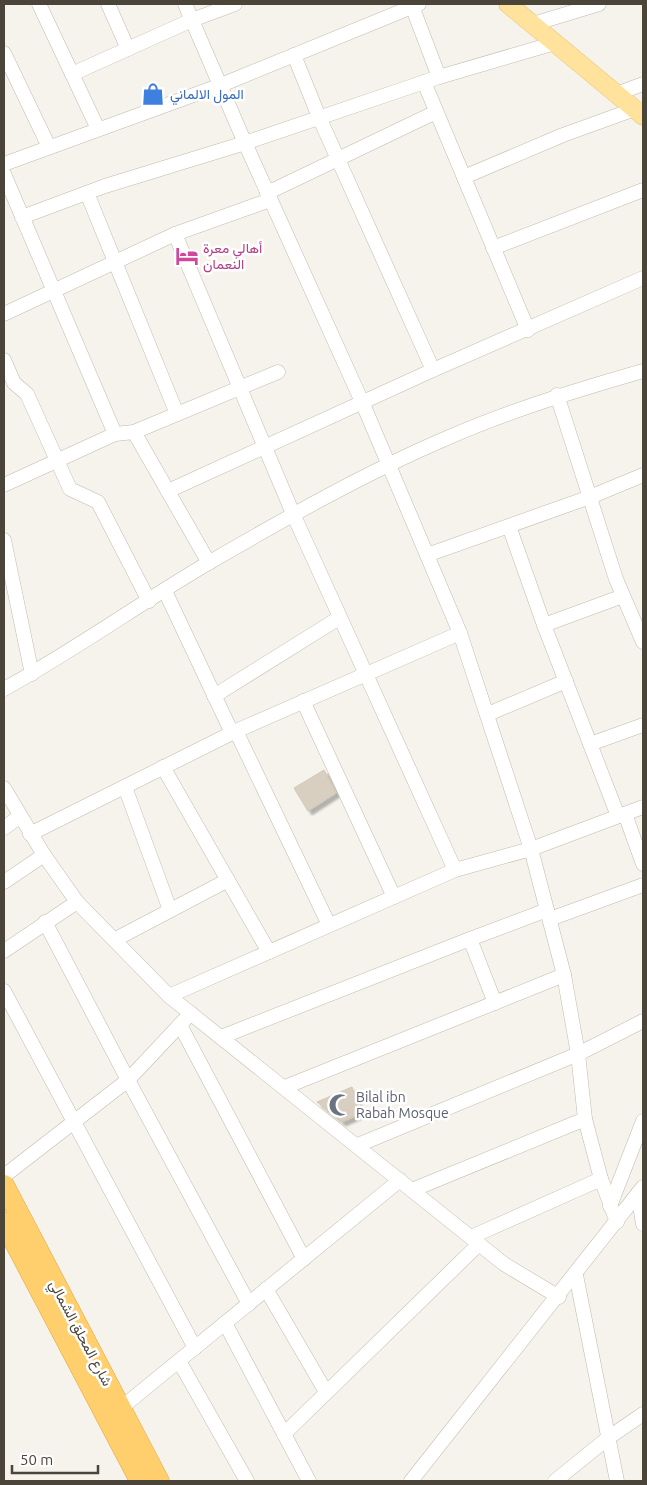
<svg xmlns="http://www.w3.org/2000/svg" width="647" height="1485" font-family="Ubuntu,Vazirmatn,sans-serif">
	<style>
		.building { fill: #d8cfc1; stroke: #d3c7b4; filter: url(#shadow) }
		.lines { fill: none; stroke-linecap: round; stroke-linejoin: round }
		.minor-casing { stroke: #c2bbae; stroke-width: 15 }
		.major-casing { stroke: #e6c16a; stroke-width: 19 }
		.highway-casing { stroke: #e0a43c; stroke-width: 21 }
		.minor { stroke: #fff; stroke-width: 14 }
		.major { stroke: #ffe39c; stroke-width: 18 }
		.highway { stroke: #ffcf6e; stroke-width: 20 }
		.labels { text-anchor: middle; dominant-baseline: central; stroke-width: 5; stroke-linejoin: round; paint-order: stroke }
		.shop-label { font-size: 14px; fill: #366cbe; stroke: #fff; text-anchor: start }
		.hotel-label { font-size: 14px; fill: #b23c85; stroke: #fff; text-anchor: start }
		.worship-label { font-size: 14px; fill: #5b616d; stroke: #fff; text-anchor: start }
		.street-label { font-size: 14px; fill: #4b4439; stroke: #fff }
	</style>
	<defs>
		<filter id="shadow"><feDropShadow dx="4" dy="4" stdDeviation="1" flood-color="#0004"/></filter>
	</defs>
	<rect width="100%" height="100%" fill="#f6f3ec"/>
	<!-- building -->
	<g class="building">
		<path d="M 324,770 L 336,793 L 308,811 L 294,788 Z"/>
		<path d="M 352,1087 L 362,1113 L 342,1122 L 317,1102 Z"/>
	</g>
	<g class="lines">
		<defs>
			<g id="minor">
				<path d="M 39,4 L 98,129"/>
				<path d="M 108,4 L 128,49"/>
				<path d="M 185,4 L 245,143 L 363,404 L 460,633 L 531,849 L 564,975 L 578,1054 L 585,1119 L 601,1179 L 617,1222"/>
				<path d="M 412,6 L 439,77"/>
				<path d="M 533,24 L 599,4"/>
				<path d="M 4,53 L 49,147"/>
				<path d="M 294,55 L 319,117 L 433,370"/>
				<path d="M 72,74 L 192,20 L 235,4"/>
				<path d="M 424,82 L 528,330"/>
				<path d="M 616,94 L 643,84"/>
				<path d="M 4,164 L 221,85 L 419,4"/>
				<path d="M 4,174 L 115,434 L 134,432 L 209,563"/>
				<path d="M 464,177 L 563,135 L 635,109"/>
				<path d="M 87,193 L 177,414"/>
				<path d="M 267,193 L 436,112"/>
				<path d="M 22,217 L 105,186 L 245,143 L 439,77 L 555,43"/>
				<path d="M 175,234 L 294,516 L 455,870"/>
				<path d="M 493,248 L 643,190"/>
				<path d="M 4,314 L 175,234 L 270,200"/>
				<path d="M 4,360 L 14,383 L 27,394 L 70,489 L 98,502 L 149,601"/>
				<path d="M 557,395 L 616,579 L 643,642"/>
				<path d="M 134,432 L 278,372"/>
				<path d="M 4,485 L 115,434"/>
				<path d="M 168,491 L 433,370 L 643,278"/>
				<path d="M 509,526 L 544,625"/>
				<path d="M 4,540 L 32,674"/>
				<path d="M 427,555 L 590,497 L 643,475"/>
				<path d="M 165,591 L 232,733"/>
				<path d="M 4,689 C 75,650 140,603 210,562 C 286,518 365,473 447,438 C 511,410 577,390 643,371"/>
				<path d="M 214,696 L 339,618"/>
				<path d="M 303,701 L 394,897"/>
				<path d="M 488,714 L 566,681"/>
				<path d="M 236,731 L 329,925"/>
				<path d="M 590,744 L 643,725"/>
				<path d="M 163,767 L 269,952"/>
				<path d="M 125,787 L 170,910"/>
				<path d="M 4,788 L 44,855 L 77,902 L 169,996 L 504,1264 L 559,1297"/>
				<path d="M 625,814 L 643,864"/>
				<path d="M 618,816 L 544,625 L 623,596"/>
				<path d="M 4,828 L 19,817"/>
				<path d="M 30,834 L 236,731 L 460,633"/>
				<path d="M 4,882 L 44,855"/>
				<path d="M 550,919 L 643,885"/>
				<path d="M 470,939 L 547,910"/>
				<path d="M 114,940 L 228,880"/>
				<path d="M 4,951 L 77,902"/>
				<path d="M 4,991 L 195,1348"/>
				<path d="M 169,996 L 455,870 L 531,849 L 643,807"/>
				<path d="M 191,1013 L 128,1080 L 249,1304"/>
				<path d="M 180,1025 L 304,1259"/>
				<path d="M 221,1037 L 470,939 L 495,1003"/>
				<path d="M 285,1087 L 564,975"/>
				<path d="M 358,1145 L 578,1054 L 643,1021"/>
				<path d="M 4,1176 L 128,1080 L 45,922"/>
				<path d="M 412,1190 L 585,1119"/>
				<path d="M 638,1193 L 643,1224"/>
				<path d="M 610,1206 L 643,1121"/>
				<path d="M 471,1237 L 601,1179"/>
				<path d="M 576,1275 L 617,1481"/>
				<path d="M 266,1289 L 326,1392"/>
				<path d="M 225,1323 L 309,1481"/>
				<path d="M 179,1361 L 247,1481"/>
				<path d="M 121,1408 L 400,1180"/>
				<path d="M 284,1434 L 479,1244"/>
				<path d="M 411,1481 L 643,1187"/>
				<path d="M 555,1481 L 608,1438 L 643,1414"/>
			</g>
			<path id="major" d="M 508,4 L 643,116"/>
			<g id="highway">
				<path d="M 4,1185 L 159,1481"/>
				<path d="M 4,1222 L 140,1481"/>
			</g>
		</defs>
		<!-- minor casing -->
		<use href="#minor" class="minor-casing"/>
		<!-- major casing -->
		<use href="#major" class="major-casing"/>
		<!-- highway casing -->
		<use href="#highway" class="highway-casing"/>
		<!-- minor -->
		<use href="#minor" class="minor"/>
		<!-- major -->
		<use href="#major" class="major"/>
		<!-- highway -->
		<use href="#highway" class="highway"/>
	</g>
	<!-- icons -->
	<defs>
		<symbol id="shop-bare" viewBox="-9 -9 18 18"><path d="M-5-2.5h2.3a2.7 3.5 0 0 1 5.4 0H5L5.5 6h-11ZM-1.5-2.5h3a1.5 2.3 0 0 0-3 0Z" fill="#3f7fe0" stroke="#fff" stroke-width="2.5" paint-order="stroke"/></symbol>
		<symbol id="hotel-bare" viewBox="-9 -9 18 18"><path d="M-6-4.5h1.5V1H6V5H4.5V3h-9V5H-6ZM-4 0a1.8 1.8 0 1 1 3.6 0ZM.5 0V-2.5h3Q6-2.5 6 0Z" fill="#d1479c" stroke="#fff" stroke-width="2.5" paint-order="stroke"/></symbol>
		<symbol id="mosque-bare" viewBox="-9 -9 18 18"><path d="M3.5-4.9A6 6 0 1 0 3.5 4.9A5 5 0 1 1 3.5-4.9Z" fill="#6b7280" stroke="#fff" stroke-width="2.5" paint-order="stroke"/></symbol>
	</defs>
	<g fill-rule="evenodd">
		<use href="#shop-bare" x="137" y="78" width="32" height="32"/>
		<use href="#hotel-bare" x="171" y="240" width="32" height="32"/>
		<use href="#mosque-bare" x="324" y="1089" width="32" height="32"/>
	</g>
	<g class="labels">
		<!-- shop labels -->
		<g class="shop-label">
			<text x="170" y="94">المول الالماني</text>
		</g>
		<!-- hotel labels -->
		<g class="hotel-label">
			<text x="203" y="248">أهالي معرة<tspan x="203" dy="16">النعمان</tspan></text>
		</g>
		<!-- worship labels -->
		<g class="worship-label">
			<text x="356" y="1097">Bilal ibn<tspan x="356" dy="16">Rabah Mosque</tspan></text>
		</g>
		<!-- street labels -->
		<g class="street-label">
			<text transform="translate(81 1333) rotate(62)">شارع المحلق الشمالي</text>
		</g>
	</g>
	<!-- border -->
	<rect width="647" height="1485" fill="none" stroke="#4b4439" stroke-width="10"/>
	<!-- scale -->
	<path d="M12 1465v8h86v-8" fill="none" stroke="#4b4439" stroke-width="2.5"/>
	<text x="20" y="1465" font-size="15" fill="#4b4439" stroke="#ffffff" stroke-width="4" paint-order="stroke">50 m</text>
</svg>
